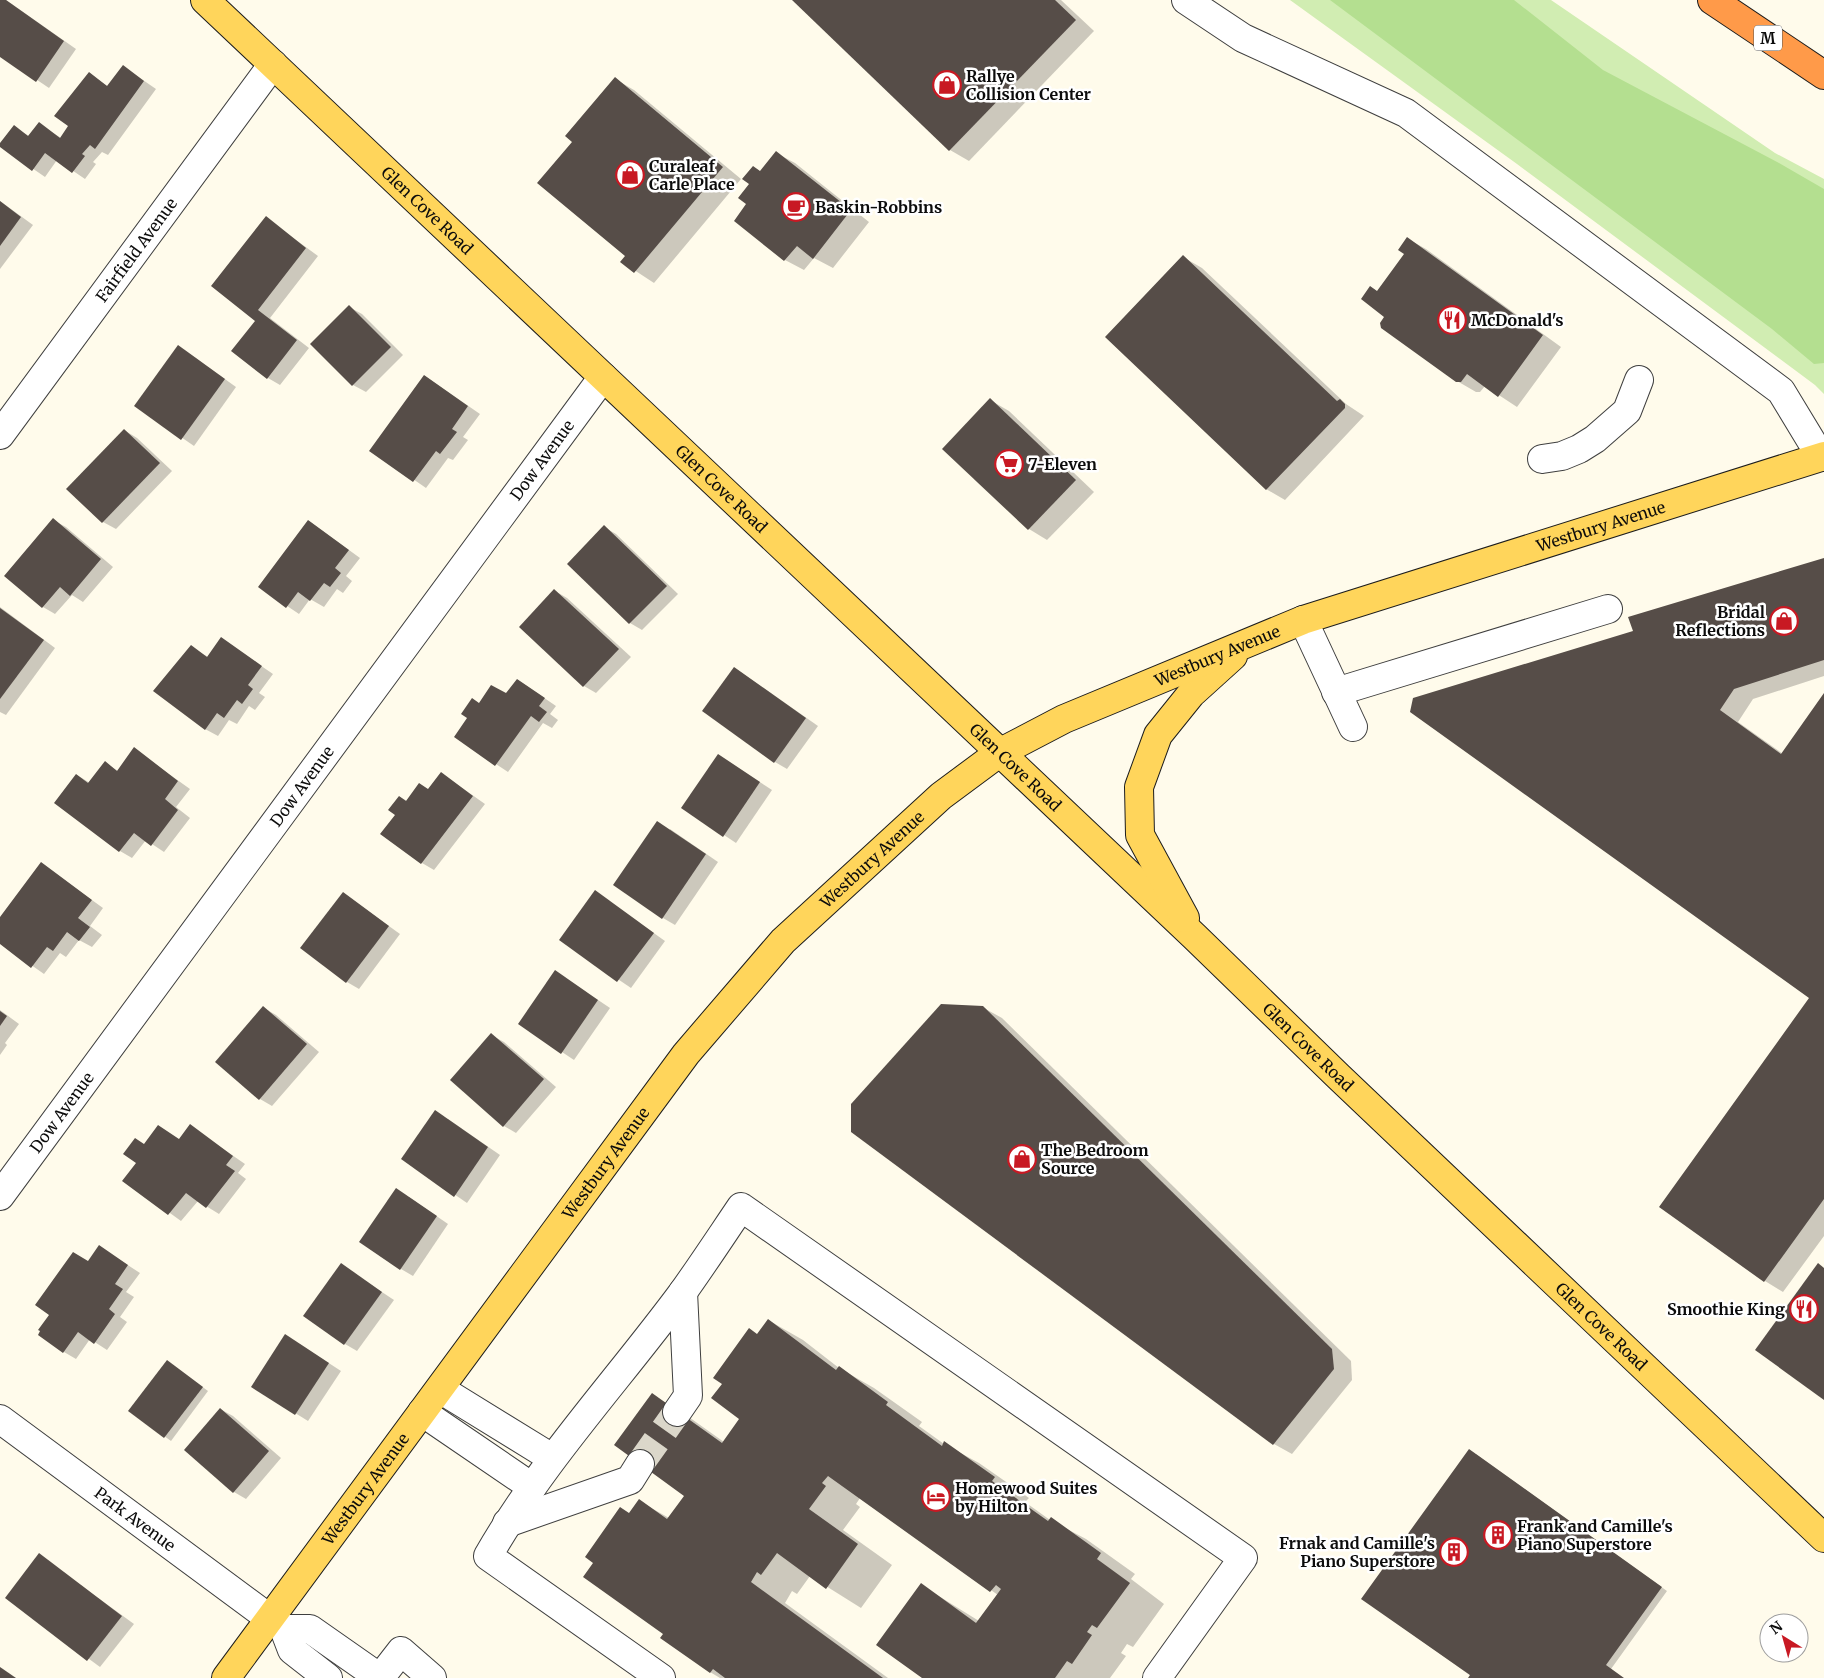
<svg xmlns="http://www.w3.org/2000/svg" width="1824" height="1678" font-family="Merriweather,serif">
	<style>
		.green { fill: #d1edb2 }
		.forest { fill: #b4df90 }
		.shadow { fill: #0003 }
		.building { fill: #564d48 }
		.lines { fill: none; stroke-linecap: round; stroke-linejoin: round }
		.minor-tunnel { stroke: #dbd7ca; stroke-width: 28; stroke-dasharray: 28 14; stroke-linecap: butt }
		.minor-casing { stroke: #3f3f3f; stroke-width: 30 }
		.major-casing { stroke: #1d1d1d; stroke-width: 30 }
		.highway-casing { stroke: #1d1d1d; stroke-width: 30 }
		.minor { stroke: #fff; stroke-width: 28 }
		.major { stroke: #ffd55b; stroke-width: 28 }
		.highway { stroke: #ff9a49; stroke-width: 28 }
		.labels { text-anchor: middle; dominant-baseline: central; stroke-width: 5; stroke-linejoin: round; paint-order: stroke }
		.shield { fill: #fff; stroke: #555; stroke-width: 1 }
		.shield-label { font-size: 15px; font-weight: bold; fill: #0c0c0c }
		.poi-label { font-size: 16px; font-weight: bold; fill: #0c0c0c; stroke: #fff; text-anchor: start }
		.street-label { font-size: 16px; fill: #0c0c0c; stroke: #fff }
	</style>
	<rect width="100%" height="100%" fill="#fffbeb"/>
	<!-- green -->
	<path class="green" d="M 1290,0 L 1551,0 L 1775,153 L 1824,179 L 1824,394 L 1815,385 L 1517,164 Z"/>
	<!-- forest -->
	<path class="forest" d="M 1330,0 L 1514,0 L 1603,70 L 1779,163 L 1824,189 L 1824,363 L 1814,364 L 1772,329 Z"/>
	<!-- shadow -->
	<g class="shadow">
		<path d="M 0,0 L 6,0 L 76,49 L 49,88 L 0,55 Z"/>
		<path d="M 794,0 L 1061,0 L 1094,31 L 969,161 L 950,150 Z"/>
		<path d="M 124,67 L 156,89 L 108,155 L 102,152 L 93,162 L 96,164 L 85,179 L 57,160 L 45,177 L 0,146 L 14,127 L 29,136 L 39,124 L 61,138 L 70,126 L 89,74 L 109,87 Z"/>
		<path d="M 615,79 L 634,90 L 741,179 L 654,283 L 622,262 L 626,256 L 574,142 Z"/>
		<path d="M 776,153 L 795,163 L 869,222 L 833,268 L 814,258 L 804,270 L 785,260 L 748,204 L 761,172 Z"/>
		<path d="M 0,201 L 33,225 L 0,269 Z"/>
		<path d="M 266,218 L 318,256 L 270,318 L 309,348 L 280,385 L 268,378 L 257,321 Z"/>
		<path d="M 1408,239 L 1426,249 L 1561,347 L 1517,407 L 1485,386 L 1480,392 L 1476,392 L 1457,381 L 1386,317 L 1371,287 L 1378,292 L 1406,254 Z"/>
		<path d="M 1183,257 L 1202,268 L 1346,404 L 1364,416 L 1285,500 L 1266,489 Z"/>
		<path d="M 349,307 L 362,314 L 403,355 L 366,392 L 353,385 L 312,344 Z"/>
		<path d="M 190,354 L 236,387 L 194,446 L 136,406 Z"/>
		<path d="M 425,376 L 480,414 L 463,437 L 468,440 L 453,460 L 448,458 L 426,488 L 371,450 Z"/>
		<path d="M 990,400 L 1009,411 L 1094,492 L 1047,540 L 1029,529 Z"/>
		<path d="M 124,430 L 137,438 L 172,471 L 116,529 L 103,522 L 68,489 Z"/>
		<path d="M 53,520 L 66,527 L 113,567 L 83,602 L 72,595 L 55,614 L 43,607 L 6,576 Z"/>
		<path d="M 309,521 L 360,558 L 346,576 L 352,581 L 343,593 L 337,589 L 324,607 L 310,599 L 299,614 L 259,587 Z"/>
		<path d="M 604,527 L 616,534 L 678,594 L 642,630 L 630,623 Z"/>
		<path d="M 1824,559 L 1824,676 L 1753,699 L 1738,722 L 1783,754 L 1824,695 L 1824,1236 L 1783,1292 L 1765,1281 L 1660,1207 L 1811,998 L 1635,632 Z"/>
		<path d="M 555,591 L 567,598 L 631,657 L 596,693 L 584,686 Z"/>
		<path d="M 0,607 L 55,648 L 6,715 L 0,712 Z"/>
		<path d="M 222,639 L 273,674 L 259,693 L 265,697 L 255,710 L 249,706 L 237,724 L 229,720 L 218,736 L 205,729 L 191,647 L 208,657 Z"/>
		<path d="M 735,668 L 818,726 L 787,769 L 775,762 Z"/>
		<path d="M 518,680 L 556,706 L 550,714 L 558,720 L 552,728 L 543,723 L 508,772 L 455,737 L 479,704 L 507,695 Z"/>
		<path d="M 134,749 L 190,789 L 176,807 L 190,818 L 164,852 L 146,840 L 132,858 L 120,851 L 77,775 L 90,783 L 105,763 L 118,771 Z"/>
		<path d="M 719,755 L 772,790 L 736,843 L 724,835 Z"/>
		<path d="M 441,773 L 485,804 L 434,870 L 422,863 L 396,815 L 400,797 L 407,801 L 429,790 Z"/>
		<path d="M 670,829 L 718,862 L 675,925 L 663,918 Z"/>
		<path d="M 42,864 L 103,908 L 90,926 L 102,935 L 92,947 L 79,940 L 66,957 L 60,953 L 44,974 L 0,943 L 0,919 Z"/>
		<path d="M 596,892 L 665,941 L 631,988 L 560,940 Z"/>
		<path d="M 343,893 L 400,934 L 359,989 L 347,982 Z"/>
		<path d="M 567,979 L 610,1008 L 574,1060 L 562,1052 Z"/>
		<path d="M 982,1007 L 1002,1018 L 1351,1361 L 1352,1380 L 1292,1454 L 1274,1444 Z"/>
		<path d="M 264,1008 L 276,1015 L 319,1052 L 272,1106 L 260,1099 Z"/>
		<path d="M 0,1010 L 19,1024 L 5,1043 L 7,1045 L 0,1055 Z"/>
		<path d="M 491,1035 L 504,1042 L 556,1087 L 516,1133 L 504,1126 Z"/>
		<path d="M 448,1119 L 500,1155 L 467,1203 L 403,1159 Z"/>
		<path d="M 190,1126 L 245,1164 L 238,1173 L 246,1179 L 219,1214 L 198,1201 L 181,1221 L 124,1180 L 138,1163 L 145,1145 L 179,1140 Z"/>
		<path d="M 409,1197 L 448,1224 L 413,1276 L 401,1269 Z"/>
		<path d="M 100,1247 L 140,1273 L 126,1292 L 134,1297 L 120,1317 L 127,1322 L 107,1350 L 90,1339 L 76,1359 L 64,1352 L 51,1315 Z"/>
		<path d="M 341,1265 L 394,1300 L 357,1351 L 345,1344 Z"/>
		<path d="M 768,1320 L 803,1340 L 839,1368 L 874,1388 L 922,1422 L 919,1426 L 944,1444 L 979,1463 L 1029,1498 L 1025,1502 L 1050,1520 L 1086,1539 L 1135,1574 L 1131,1579 L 1164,1604 L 1133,1647 L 1127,1644 L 1121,1653 L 1126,1656 L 1110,1678 L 925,1678 L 921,1585 L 979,1621 L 998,1595 L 860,1498 L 856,1504 L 860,1507 L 843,1530 L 892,1565 L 861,1608 L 810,1576 L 797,1594 L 792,1591 L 785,1603 L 888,1678 L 720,1678 L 710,1672 L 630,1514 L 639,1501 L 669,1518 L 686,1495 L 652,1395 L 686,1415 L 724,1442 L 741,1418 L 758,1335 Z"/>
		<path d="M 298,1343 L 341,1371 L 308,1421 L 253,1387 Z"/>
		<path d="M 173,1365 L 208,1391 L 171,1441 L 130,1411 Z"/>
		<path d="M 220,1409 L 233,1416 L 281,1458 L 246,1499 L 234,1492 Z"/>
		<path d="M 1476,1454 L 1667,1591 L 1611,1669 L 1623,1678 L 1470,1678 L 1471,1676 L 1363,1599 Z"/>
		<path d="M 39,1555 L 134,1624 L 100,1667 L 6,1598 Z"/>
	</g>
	<!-- building -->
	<g class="building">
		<path d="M 0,0 L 6,0 L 64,41 L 36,82 L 0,57 Z"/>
		<path d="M 792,0 L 1055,0 L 1076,20 L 949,151 Z"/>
		<path d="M 123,65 L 144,81 L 95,149 L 90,145 L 82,154 L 85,156 L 72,173 L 45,153 L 32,171 L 0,147 L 0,143 L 14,125 L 28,136 L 39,122 L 60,138 L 68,126 L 54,116 L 89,72 L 107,86 Z"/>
		<path d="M 615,77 L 723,167 L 634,273 L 620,262 L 625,256 L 537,183 L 572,142 L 565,136 Z"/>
		<path d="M 776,151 L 851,210 L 813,259 L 797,246 L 784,261 L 734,221 L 746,204 L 738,198 L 749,184 L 742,179 L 753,166 L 760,171 Z"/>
		<path d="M 0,201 L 21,217 L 0,246 Z"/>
		<path d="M 266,216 L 306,248 L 258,310 L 297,340 L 267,379 L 231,351 L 255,321 L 211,286 Z"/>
		<path d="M 1407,237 L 1543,335 L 1498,397 L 1467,374 L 1461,382 L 1456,382 L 1381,328 L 1380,323 L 1384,317 L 1361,299 L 1370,286 L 1377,291 L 1404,254 L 1398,250 Z"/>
		<path d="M 1183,255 L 1337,401 L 1340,399 L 1345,404 L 1345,408 L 1266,490 L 1105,337 Z"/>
		<path d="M 349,305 L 391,347 L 352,386 L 310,344 Z"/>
		<path d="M 178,345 L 225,379 L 181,440 L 134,406 Z"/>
		<path d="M 424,375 L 468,406 L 452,429 L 457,432 L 440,454 L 436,451 L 413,482 L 369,451 Z"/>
		<path d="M 990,398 L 1076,480 L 1028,530 L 942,449 Z"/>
		<path d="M 124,429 L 160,463 L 102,523 L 66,489 Z"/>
		<path d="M 53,518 L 101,559 L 70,596 L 60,587 L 42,608 L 4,576 Z"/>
		<path d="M 308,520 L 349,550 L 335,568 L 341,573 L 330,587 L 324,583 L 310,601 L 298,592 L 286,608 L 258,587 Z"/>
		<path d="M 604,525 L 667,586 L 629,624 L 567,564 Z"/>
		<path d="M 1824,558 L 1824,660 L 1734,689 L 1720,710 L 1781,754 L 1824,693 L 1824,1199 L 1764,1282 L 1659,1207 L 1809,998 L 1410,712 L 1413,698 L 1633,631 L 1628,617 Z"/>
		<path d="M 554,589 L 619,649 L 583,687 L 519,627 Z"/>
		<path d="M 0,608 L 44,640 L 0,699 Z"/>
		<path d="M 221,637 L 262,666 L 248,685 L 253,689 L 242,704 L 237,700 L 224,718 L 217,713 L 205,730 L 153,691 L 191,645 L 207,657 Z"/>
		<path d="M 734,667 L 806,718 L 774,763 L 702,711 Z"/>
		<path d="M 517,679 L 545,698 L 539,706 L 547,712 L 539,722 L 531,716 L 495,766 L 454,737 L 467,718 L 461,714 L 472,698 L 479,703 L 491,685 L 506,693 Z"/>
		<path d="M 134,747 L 178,781 L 165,799 L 178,810 L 151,846 L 134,833 L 119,852 L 54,803 L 76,774 L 88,783 L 105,761 L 117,771 Z"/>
		<path d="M 718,754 L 760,782 L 723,837 L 681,808 Z"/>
		<path d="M 441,772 L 473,796 L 421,864 L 380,834 L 395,815 L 388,810 L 399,796 L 406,801 L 419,783 L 428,789 Z"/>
		<path d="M 657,821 L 706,854 L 662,919 L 613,885 Z"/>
		<path d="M 41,862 L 92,900 L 78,918 L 90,927 L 79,941 L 67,932 L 53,951 L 47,947 L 31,968 L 0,944 L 0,917 Z"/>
		<path d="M 595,890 L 654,933 L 617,982 L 559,940 Z"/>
		<path d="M 343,892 L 389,926 L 346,983 L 300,948 Z"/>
		<path d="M 555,970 L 598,1000 L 561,1054 L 518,1024 Z"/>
		<path d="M 941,1004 L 983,1006 L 1332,1349 L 1334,1369 L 1273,1445 L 851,1132 L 851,1104 Z"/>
		<path d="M 263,1006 L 307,1044 L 259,1100 L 215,1062 Z"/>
		<path d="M 0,1011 L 7,1016 L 0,1026 Z"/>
		<path d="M 491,1033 L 544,1079 L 503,1127 L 450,1080 Z"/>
		<path d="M 435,1110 L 488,1147 L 454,1197 L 401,1159 Z"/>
		<path d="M 190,1124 L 233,1156 L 226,1165 L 235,1171 L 206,1208 L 186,1193 L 168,1215 L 122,1181 L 136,1163 L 123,1154 L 135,1138 L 144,1144 L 158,1125 L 179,1139 Z"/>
		<path d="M 396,1188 L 437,1216 L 400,1270 L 359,1242 Z"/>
		<path d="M 99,1245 L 128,1265 L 115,1284 L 123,1289 L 109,1309 L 115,1314 L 94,1344 L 78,1332 L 63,1353 L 38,1335 L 40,1331 L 38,1330 L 49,1315 L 35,1305 L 73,1252 L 88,1261 Z"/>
		<path d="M 341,1263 L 382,1292 L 344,1345 L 303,1316 Z"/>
		<path d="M 1818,1263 L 1824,1268 L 1824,1400 L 1755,1350 Z"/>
		<path d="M 768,1319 L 836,1370 L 839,1366 L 888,1402 L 886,1405 L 942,1446 L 944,1441 L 995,1477 L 992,1481 L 1048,1521 L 1051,1517 L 1101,1553 L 1097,1559 L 1130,1583 L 1097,1628 L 1092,1625 L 1087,1632 L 1092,1635 L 1072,1664 L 1067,1661 L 1055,1678 L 922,1678 L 876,1645 L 921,1583 L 976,1623 L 1001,1589 L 996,1585 L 990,1592 L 828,1476 L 822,1483 L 826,1486 L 809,1509 L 858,1544 L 826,1589 L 777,1553 L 761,1575 L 757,1572 L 751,1582 L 883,1678 L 725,1678 L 713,1669 L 710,1673 L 660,1638 L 663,1634 L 583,1577 L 593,1563 L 585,1557 L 620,1507 L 629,1513 L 639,1499 L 667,1519 L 684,1496 L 614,1445 L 652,1393 L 722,1443 L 739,1419 L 711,1398 L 722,1384 L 713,1378 L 749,1328 L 757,1334 Z"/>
		<path d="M 285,1334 L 329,1363 L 295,1415 L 251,1387 Z"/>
		<path d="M 167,1360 L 203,1387 L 164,1438 L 128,1411 Z"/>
		<path d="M 220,1408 L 269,1451 L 233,1493 L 184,1450 Z"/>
		<path d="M 1469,1449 L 1662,1587 L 1606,1665 L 1624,1678 L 1468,1678 L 1470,1675 L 1361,1599 Z"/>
		<path d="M 39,1553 L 122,1616 L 87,1661 L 5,1598 Z"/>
		<path d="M 0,1667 L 16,1678 L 0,1678 Z"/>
	</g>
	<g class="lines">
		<!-- minor-tunnel -->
		<path class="minor-tunnel" d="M 640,1464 L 677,1412"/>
		<defs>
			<g id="minor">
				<path d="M 1186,0 L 1243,38 L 1406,113 L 1781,391 L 1821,457"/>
				<path id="s1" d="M 0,435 L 273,64"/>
				<path d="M 1542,459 L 1562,456 L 1579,449 L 1595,439 L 1627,411 L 1639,380"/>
				<path d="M 1303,620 L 1353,727"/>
				<path d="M 1336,692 L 1608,609"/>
				<path id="s2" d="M 0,1196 L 603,377"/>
				<path d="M 440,1389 L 552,1458"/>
				<path d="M 422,1412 L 532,1487"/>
				<path d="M 677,1412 L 688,1396 L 683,1292"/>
				<path id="s3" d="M 0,1419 L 284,1629 L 292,1650 L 328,1678"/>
				<path d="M 507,1523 L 630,1480 L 640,1464"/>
				<path d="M 284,1629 L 310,1629 L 380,1678"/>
				<path d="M 380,1678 L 401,1651 L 432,1678"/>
				<path d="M 661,1678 L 488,1556 C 543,1460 618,1380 683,1292 C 703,1264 722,1235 741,1207 L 1243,1558 L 1157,1678"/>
			</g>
			<g id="major">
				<path id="s4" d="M 205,0 L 1195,937 L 1338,1076 L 1824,1538"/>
				<path d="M 1185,918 L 1140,835 L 1139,787 L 1158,735 L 1191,694 L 1233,656"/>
				<path id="s5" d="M 226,1678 L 686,1054 L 783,941 L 941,796 L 999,753 L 1064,719 L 1303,620 L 1824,456"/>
			</g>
			<path id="highway" d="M 1712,0 L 1824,75"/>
		</defs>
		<!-- minor casing -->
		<use href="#minor" class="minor-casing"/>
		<!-- major casing -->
		<use href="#major" class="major-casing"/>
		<!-- highway casing -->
		<use href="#highway" class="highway-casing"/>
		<!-- minor -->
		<use href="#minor" class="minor"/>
		<!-- major -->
		<use href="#major" class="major"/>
		<!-- highway -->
		<use href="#highway" class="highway"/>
	</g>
	<!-- icons -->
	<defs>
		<symbol id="shop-ring" viewBox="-11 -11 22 22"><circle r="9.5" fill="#fff" stroke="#c81923" stroke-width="1.5"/><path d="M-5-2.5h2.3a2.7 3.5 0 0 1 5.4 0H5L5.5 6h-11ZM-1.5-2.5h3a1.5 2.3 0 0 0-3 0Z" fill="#c81923"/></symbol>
		<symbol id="cafe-ring" viewBox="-11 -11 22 22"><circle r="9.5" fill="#fff" stroke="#c81923" stroke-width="1.5"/><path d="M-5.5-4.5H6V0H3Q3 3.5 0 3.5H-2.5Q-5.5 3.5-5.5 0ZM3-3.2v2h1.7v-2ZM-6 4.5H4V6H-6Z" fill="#c81923"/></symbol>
		<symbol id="restaurant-ring" viewBox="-11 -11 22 22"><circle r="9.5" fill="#fff" stroke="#c81923" stroke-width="1.5"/><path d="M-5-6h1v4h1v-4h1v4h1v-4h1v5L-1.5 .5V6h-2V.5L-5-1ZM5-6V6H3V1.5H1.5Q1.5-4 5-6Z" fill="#c81923"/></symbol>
		<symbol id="supermarket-ring" viewBox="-11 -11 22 22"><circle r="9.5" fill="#fff" stroke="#c81923" stroke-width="1.5"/><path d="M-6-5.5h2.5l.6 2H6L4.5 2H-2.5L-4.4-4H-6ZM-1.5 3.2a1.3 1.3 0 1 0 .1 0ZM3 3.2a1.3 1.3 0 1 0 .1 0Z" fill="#c81923"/></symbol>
		<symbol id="hotel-ring" viewBox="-11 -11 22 22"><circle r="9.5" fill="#fff" stroke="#c81923" stroke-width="1.5"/><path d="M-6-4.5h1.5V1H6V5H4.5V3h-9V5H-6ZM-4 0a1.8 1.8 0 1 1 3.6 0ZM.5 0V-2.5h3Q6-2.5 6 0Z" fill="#c81923"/></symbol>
		<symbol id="building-ring" viewBox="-11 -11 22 22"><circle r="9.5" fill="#fff" stroke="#c81923" stroke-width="1.5"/><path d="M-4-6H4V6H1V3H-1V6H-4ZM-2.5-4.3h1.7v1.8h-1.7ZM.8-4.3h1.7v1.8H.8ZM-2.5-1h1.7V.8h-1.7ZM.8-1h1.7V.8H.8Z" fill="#c81923"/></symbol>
	</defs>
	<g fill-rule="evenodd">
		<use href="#shop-ring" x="931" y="69" width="32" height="32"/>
		<use href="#shop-ring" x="614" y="159" width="32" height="32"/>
		<use href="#cafe-ring" x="780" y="191" width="32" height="32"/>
		<use href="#restaurant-ring" x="1436" y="304" width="32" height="32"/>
		<use href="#supermarket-ring" x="993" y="448" width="32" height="32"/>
		<use href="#shop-ring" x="1768" y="605" width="32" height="32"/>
		<use href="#shop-ring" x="1006" y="1143" width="32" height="32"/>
		<use href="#restaurant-ring" x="1788" y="1293" width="32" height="32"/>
		<use href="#hotel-ring" x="920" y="1481" width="32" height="32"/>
		<use href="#building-ring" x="1482" y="1519" width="32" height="32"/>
		<use href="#building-ring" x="1438" y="1536" width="32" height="32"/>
	</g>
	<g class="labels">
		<!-- shield labels -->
		<rect class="shield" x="1754" y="25.5" width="28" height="25" rx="4"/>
		<g class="shield-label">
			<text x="1768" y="38">M</text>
		</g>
		<!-- poi labels -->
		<g class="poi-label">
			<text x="966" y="76">Rallye<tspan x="966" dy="18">Collision Center</tspan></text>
			<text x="649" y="166">Curaleaf<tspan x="649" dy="18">Carle Place</tspan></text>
			<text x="815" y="207">Baskin-Robbins</text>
			<text x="1471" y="320">McDonald's</text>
			<text x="1028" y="464">7-Eleven</text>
			<text x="1765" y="612" text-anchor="end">Bridal<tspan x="1765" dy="18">Reflections</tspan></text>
			<text x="1041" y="1150">The Bedroom<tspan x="1041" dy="18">Source</tspan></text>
			<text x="1785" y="1309" text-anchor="end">Smoothie King</text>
			<text x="955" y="1488">Homewood Suites<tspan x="955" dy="18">by Hilton</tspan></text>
			<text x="1517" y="1526">Frank and Camille's<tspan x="1517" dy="18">Piano Superstore</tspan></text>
			<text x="1435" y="1543" text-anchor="end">Frnak and Camille's<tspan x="1435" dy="18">Piano Superstore</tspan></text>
		</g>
		<!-- street labels -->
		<g class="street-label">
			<text stroke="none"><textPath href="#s4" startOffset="306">Glen Cove Road</textPath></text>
			<text stroke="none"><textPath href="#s1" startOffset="230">Fairfield Avenue</textPath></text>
			<text stroke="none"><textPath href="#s2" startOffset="914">Dow Avenue</textPath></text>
			<text stroke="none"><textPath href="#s4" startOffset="711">Glen Cove Road</textPath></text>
			<text stroke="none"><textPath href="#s5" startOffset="1855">Westbury Avenue</textPath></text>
			<text stroke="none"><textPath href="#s5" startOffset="1450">Westbury Avenue</textPath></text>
			<text stroke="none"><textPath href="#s4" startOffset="1116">Glen Cove Road</textPath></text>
			<text stroke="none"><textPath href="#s2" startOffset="509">Dow Avenue</textPath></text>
			<text stroke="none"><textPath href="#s5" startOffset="1045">Westbury Avenue</textPath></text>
			<text stroke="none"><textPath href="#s4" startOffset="1521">Glen Cove Road</textPath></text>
			<text stroke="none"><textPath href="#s2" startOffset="104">Dow Avenue</textPath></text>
			<text stroke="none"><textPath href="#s5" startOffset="640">Westbury Avenue</textPath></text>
			<text stroke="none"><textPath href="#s4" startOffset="1926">Glen Cove Road</textPath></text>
			<text stroke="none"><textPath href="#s5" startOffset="235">Westbury Avenue</textPath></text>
			<text stroke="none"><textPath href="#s3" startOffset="168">Park Avenue</textPath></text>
		</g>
	</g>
	<!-- north arrow -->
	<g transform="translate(1784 1638) rotate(323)"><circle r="24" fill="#ffffff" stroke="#9e9e9e"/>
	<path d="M0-4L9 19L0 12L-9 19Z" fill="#c81923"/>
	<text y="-8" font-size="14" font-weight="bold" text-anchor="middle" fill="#0c0c0c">N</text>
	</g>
</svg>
